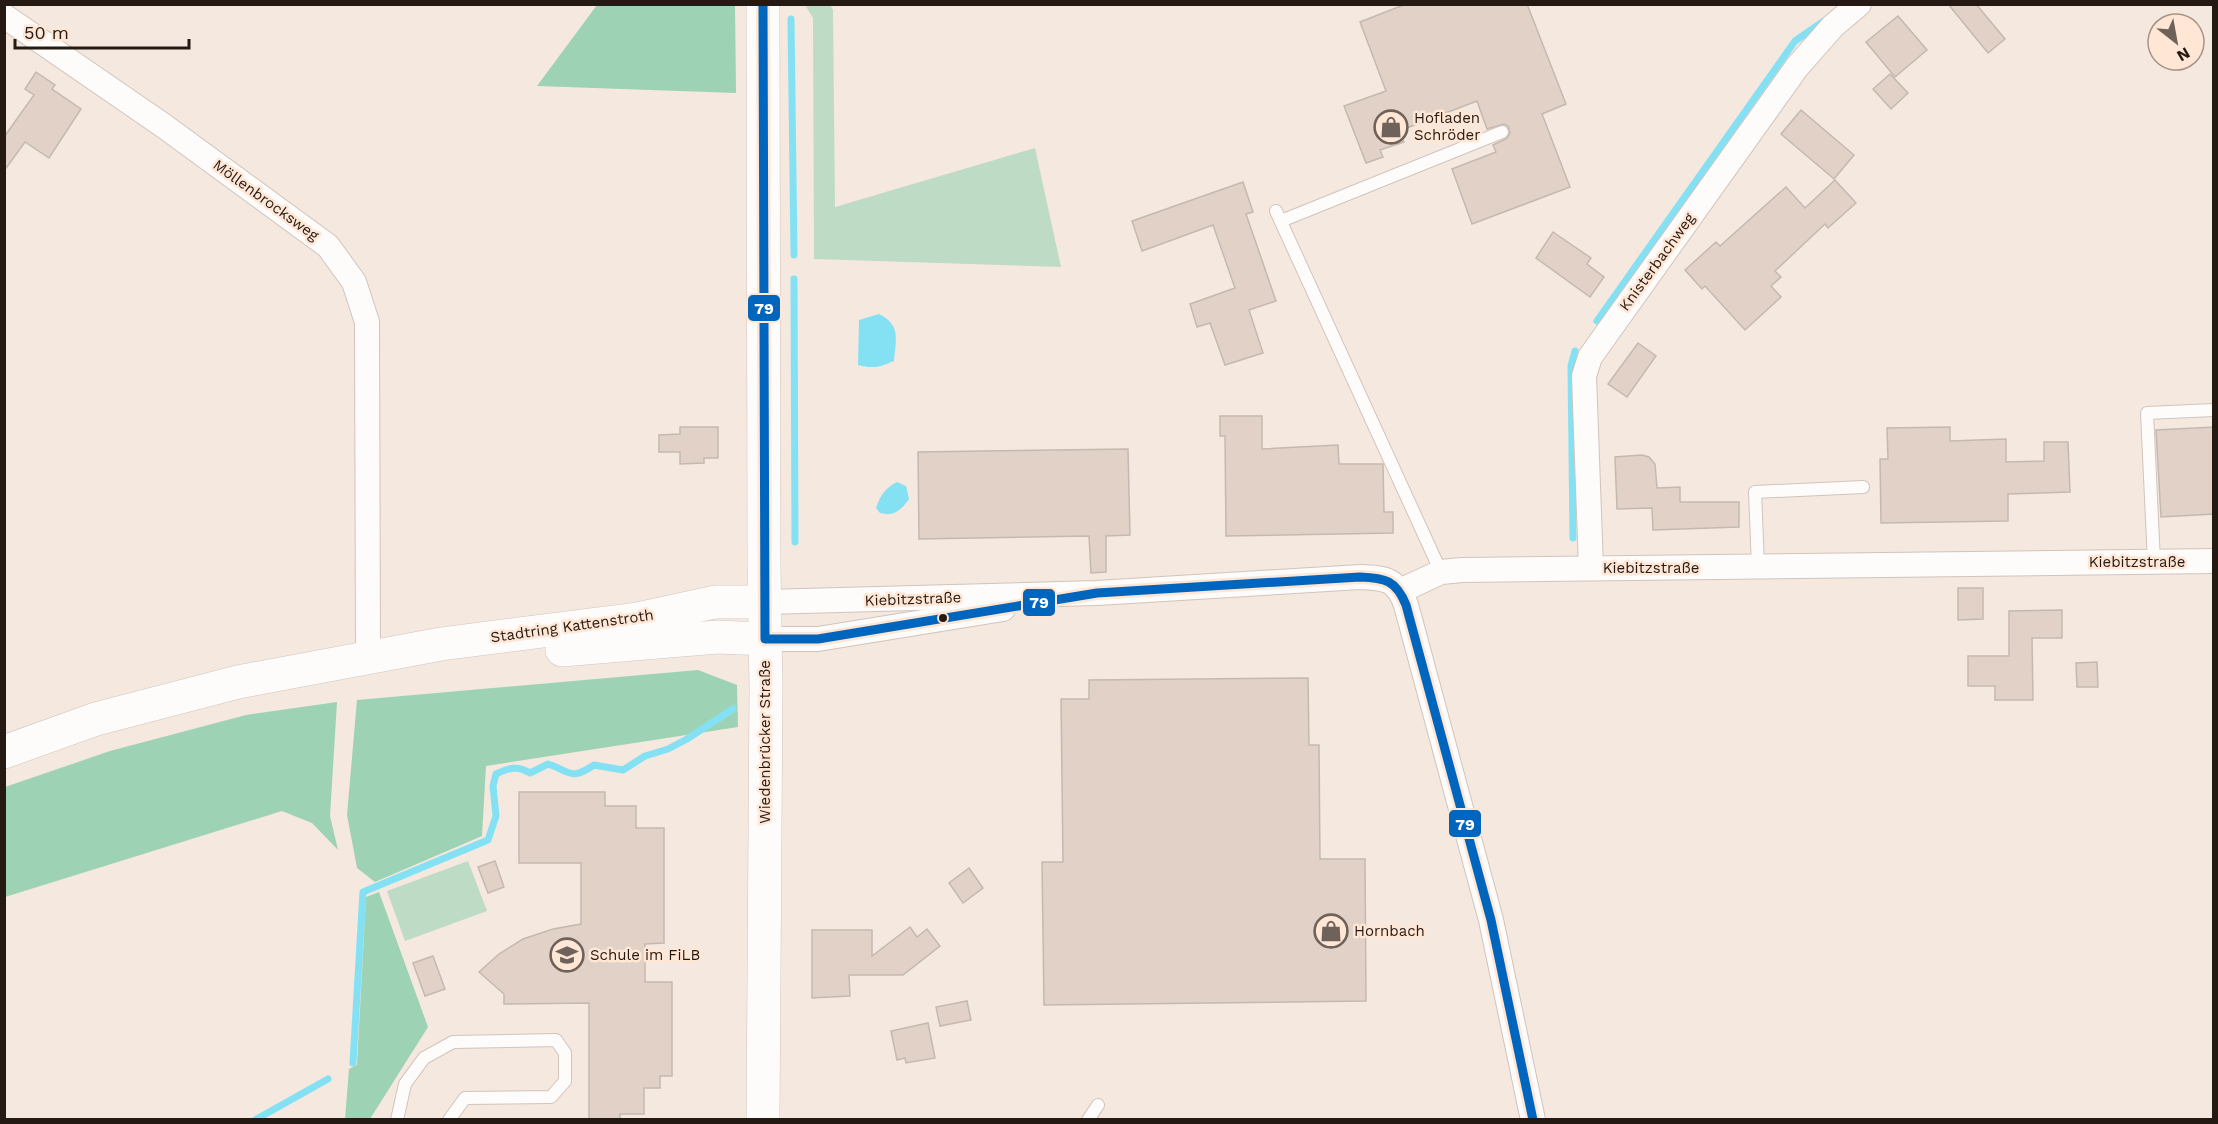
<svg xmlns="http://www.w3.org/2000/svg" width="2218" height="1124" font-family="'Work Sans',sans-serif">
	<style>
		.green { fill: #bedbc5 }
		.forest { fill: #9dd3b4 }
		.water { fill: #84e1f4 }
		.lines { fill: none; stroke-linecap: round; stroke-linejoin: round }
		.stream { stroke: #84e1f4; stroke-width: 7 }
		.building { fill: #e1d1c7; stroke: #c4b9b1; stroke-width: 1.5 }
		.service-casing { stroke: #d0c4bd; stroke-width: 14 }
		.minor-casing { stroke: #d0c4bd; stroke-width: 26 }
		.secondary-casing { stroke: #d0c4bd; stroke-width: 34 }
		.primary-casing { stroke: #d0c4bd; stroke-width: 34 }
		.service { stroke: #fefcfa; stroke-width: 12 }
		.minor { stroke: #fefcfa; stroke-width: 24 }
		.secondary { stroke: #fefcfa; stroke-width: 33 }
		.primary { stroke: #fefcfa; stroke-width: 33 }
		.bus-1-casing { stroke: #ffe6d5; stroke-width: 14 }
		.bus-1 { stroke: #0065bd; stroke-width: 9 }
		.bus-dot { fill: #251a13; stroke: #ffe6d5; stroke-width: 2 }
		.labels { text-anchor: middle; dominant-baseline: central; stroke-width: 5; stroke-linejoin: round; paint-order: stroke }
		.poi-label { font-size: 15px; fill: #251a13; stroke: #ffe6d5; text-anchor: start }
		.street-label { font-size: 15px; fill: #251a13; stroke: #ffe6d5 }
		.line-badge { stroke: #ffe6d5; stroke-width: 2 }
		.badge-label { font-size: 16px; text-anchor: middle; font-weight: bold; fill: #fff }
	</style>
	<rect width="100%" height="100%" fill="#f5e8df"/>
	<!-- green -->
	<g class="green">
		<path d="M 805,5 L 830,5 L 833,10 L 835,207 L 1035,148 L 1061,267 L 814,259 L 813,18 Z"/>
		<path d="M 468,861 L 487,911 L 405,941 L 387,891 Z"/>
	</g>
	<!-- forest -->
	<g class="forest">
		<path d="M 597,5 L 735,5 L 736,93 L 537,86 Z"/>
		<path d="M 698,670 L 737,685 L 738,727 L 486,766 L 482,836 L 375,882 L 357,868 L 347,815 L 357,700 Z"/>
		<path d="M 337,702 L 330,816 L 338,850 L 312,823 L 282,811 L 5,897 L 5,787 L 110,751 L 246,715 Z"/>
		<path d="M 379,892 L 428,1027 L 370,1119 L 345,1119 L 349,1069 L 357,1065 L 366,897 Z"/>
	</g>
	<!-- water -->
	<g class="water">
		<path d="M 879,314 C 901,325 896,339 894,361 C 881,367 873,369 858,365 L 859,320 Z"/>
		<path d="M 897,482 L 906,486 L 909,499 C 901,510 894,517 880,513 L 876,508 C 880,496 885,488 897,482 Z"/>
	</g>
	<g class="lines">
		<!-- stream -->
		<g class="stream">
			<path d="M 791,19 L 794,255"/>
			<path d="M 794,279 L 795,542"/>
			<path d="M 1597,321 L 1795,41 L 1824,21"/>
			<path d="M 1573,538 L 1571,366 L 1575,351"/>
			<path d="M 353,1063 L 363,892 L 488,840 L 496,816 L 493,786 L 496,774 C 509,768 517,765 530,773 L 548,764 C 572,772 570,781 594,765 L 623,770 L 645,756 L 668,749 L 687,739 L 733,709"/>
			<path d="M 255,1120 L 328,1079"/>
		</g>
	</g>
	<!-- building -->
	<g class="building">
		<path d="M 1406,4 L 1527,4 L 1566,104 L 1542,114 L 1570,187 L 1472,224 L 1452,169 L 1496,152 L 1493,145 L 1506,139 L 1510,133 L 1508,126 L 1504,124 L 1487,129 L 1477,101 L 1399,131 L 1404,142 L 1380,150 L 1383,157 L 1366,163 L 1344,106 L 1386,91 L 1360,22 Z"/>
		<path d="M 1948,4 L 1976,4 L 2005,39 L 1988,53 Z"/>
		<path d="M 1898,16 L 1927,50 L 1895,77 L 1866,42 Z"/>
		<path d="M 36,72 L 55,85 L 52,89 L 81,109 L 49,158 L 25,142 L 4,171 L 4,137 L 34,95 L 25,89 Z"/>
		<path d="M 1890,74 L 1908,93 L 1891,109 L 1873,89 Z"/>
		<path d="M 1801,110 L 1854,155 L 1834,179 L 1781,134 Z"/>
		<path d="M 1835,180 L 1856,203 L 1828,228 L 1825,224 L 1775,271 L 1781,277 L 1771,286 L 1781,297 L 1745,330 L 1705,286 L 1702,289 L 1685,270 L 1716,242 L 1720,246 L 1786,187 L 1805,208 Z"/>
		<path d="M 1243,182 L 1253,212 L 1246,214 L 1276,301 L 1249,310 L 1263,353 L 1225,365 L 1210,323 L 1197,327 L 1190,304 L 1235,288 L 1213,225 L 1142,251 L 1132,221 Z"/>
		<path d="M 1553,232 L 1591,258 L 1587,264 L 1604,277 L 1590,297 L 1536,258 Z"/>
		<path d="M 1638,343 L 1656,356 L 1627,397 L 1608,384 Z"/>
		<path d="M 1220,416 L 1262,416 L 1262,449 L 1338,445 L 1339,464 L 1383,464 L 1384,512 L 1393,512 L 1393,533 L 1226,536 L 1225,436 L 1220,436 Z"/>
		<path d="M 680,427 L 718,427 L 718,458 L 704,458 L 704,463 L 680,464 L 680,452 L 659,452 L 659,435 L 680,434 Z"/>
		<path d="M 1950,427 L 1950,441 L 2006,439 L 2006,462 L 2044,461 L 2044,442 L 2068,442 L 2070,492 L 2008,494 L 2008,521 L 1881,523 L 1880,459 L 1888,459 L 1887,428 Z"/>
		<path d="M 2214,427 L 2214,514 L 2161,517 L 2156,430 Z"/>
		<path d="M 1128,449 L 1130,535 L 1106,536 L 1106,572 L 1091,573 L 1089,536 L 919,539 L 918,452 Z"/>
		<path d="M 1642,455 L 1649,457 L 1655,464 L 1657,488 L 1680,487 L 1680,502 L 1739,502 L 1739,527 L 1653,530 L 1652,508 L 1617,509 L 1615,457 Z"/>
		<path d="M 1958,588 L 1983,588 L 1983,619 L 1958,620 Z"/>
		<path d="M 2062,610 L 2062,638 L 2032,638 L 2033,700 L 1995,700 L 1995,686 L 1968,686 L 1968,656 L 2009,656 L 2009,611 Z"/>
		<path d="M 2097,662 L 2098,687 L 2077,687 L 2076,663 Z"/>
		<path d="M 1308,678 L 1309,745 L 1319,745 L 1320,859 L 1365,859 L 1366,1001 L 1044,1005 L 1042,862 L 1063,862 L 1061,699 L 1089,699 L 1089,680 Z"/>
		<path d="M 519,792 L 605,792 L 605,806 L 636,806 L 636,828 L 664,828 L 664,943 L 645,944 L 645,982 L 672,982 L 672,1076 L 660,1076 L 660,1088 L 644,1088 L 644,1114 L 620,1114 L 620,1119 L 589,1119 L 589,1003 L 504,1004 L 504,994 L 479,972 L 499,954 L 523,939 L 553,929 L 581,924 L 581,863 L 519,863 Z"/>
		<path d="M 495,861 L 504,887 L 488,893 L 478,867 Z"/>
		<path d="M 969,868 L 983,888 L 963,903 L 949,883 Z"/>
		<path d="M 910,927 L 917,937 L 927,929 L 940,946 L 903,975 L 849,975 L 850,996 L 812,998 L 812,930 L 872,930 L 872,956 Z"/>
		<path d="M 433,956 L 445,989 L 425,996 L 413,963 Z"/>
		<path d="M 967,1001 L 971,1020 L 940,1026 L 936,1007 Z"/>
		<path d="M 928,1023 L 935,1058 L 906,1063 L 905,1058 L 897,1060 L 891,1031 Z"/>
	</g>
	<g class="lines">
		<defs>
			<g id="service">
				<path d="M 1276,211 L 1441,572"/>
				<path d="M 1281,221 L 1502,132"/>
				<path d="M 2154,562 L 2147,413 L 2214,410"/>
				<path d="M 1758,566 L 1755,492 L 1863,487"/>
				<path d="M 397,1120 L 405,1084 L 424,1058 L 453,1042 L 556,1040 L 565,1053 L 565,1081 L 551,1097 L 465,1098 L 449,1120"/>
				<path d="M 1088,1120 L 1098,1105"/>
			</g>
			<g id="minor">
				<path d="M 4,16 L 164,126 L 328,246 L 354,282 L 367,322 L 368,658"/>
				<path d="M 1591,568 L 1584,376 L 1590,357 L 1797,67 L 1833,26 L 1859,4"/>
				<path d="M 1400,591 L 1441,572 L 1462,570 L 2214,561"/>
				<path d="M 765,602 L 1097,593 L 1360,577 C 1386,578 1397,579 1406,605 L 1491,920 L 1533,1120"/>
				<path d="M 765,639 L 818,639 L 1003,609"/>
			</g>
			<g id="secondary">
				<path d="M 562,650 L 717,637 L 765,639"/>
				<path d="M 4,752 L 96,719 L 238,682 L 441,644 L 637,619 L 715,602 L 765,602"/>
			</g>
			<path id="primary" d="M 763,1120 L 766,688 L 764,564 L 763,4"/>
		</defs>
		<!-- service casing -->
		<use href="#service" class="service-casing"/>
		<!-- minor casing -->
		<use href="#minor" class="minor-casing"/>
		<!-- secondary casing -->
		<use href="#secondary" class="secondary-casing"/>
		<!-- primary casing -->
		<use href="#primary" class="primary-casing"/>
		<!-- service -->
		<use href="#service" class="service"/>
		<!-- minor -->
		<use href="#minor" class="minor"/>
		<!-- secondary -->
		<use href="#secondary" class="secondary"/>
		<!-- primary -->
		<use href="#primary" class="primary"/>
		<defs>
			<path id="bus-1" d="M 763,4 L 765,639 L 818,639 L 1097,593 L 1360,577 C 1385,578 1396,580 1406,605 L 1491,920 L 1533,1120"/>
		</defs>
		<!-- bus-1 casing -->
		<use href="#bus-1" class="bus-1-casing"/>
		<!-- bus-1 -->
		<use href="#bus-1" class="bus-1"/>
	</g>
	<!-- icons -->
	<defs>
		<symbol id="shop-ring" viewBox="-11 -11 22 22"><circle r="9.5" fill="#ffe6d5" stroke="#6e625a" stroke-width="1.5"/><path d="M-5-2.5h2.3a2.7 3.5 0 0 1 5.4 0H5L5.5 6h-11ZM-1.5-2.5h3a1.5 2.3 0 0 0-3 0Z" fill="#6e625a"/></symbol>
		<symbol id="school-ring" viewBox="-11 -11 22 22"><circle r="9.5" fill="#ffe6d5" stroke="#6e625a" stroke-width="1.5"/><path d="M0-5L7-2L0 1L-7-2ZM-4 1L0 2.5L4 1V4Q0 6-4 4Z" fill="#6e625a"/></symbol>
	</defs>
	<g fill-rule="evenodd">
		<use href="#shop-ring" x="1372" y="108" width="38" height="38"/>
		<use href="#shop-ring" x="1312" y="912" width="38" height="38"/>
		<use href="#school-ring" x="548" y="936" width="38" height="38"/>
	</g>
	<!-- markers -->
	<circle class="bus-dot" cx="943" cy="618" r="5"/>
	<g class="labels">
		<!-- poi labels -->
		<g class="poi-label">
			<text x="1414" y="118">Hofladen<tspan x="1414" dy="17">Schröder</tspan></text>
			<text x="1354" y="931">Hornbach</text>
			<text x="590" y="955">Schule im FiLB</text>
		</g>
		<!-- street labels -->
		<g class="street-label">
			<text transform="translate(266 200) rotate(36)">Möllenbrocksweg</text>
			<text transform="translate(1657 262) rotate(-54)">Knisterbachweg</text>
			<text x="2137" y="562">Kiebitzstraße</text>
			<text x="1651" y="568">Kiebitzstraße</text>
			<text transform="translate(913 599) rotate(-2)">Kiebitzstraße</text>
			<text transform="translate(572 626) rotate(-8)">Stadtring Kattenstroth</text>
			<text transform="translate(765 742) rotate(-90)">Wiedenbrücker Straße</text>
		</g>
	</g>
	<g class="line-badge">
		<rect x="747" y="294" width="34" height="28" rx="6" fill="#0065bd"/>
		<rect x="1022" y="588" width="34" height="29" rx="6" fill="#0065bd"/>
		<rect x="1448" y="809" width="34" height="29" rx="6" fill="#0065bd"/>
	</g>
	<g class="badge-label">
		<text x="764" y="314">79</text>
		<text x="1039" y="608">79</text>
		<text x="1465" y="830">79</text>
	</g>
	<!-- border -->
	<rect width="2218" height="1124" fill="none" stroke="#251a13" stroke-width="12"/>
	<!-- north arrow -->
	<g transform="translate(2176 42) rotate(149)"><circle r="28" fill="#ffe6d5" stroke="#a89487" stroke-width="1.5"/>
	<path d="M0-4.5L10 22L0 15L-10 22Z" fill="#6e625a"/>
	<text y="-9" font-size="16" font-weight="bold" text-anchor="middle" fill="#251a13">N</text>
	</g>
	<!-- scale -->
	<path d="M15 39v9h174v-9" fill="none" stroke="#251a13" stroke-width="3"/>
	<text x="24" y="39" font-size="18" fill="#251a13" stroke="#ffe6d5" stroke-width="4.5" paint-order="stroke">50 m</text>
</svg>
